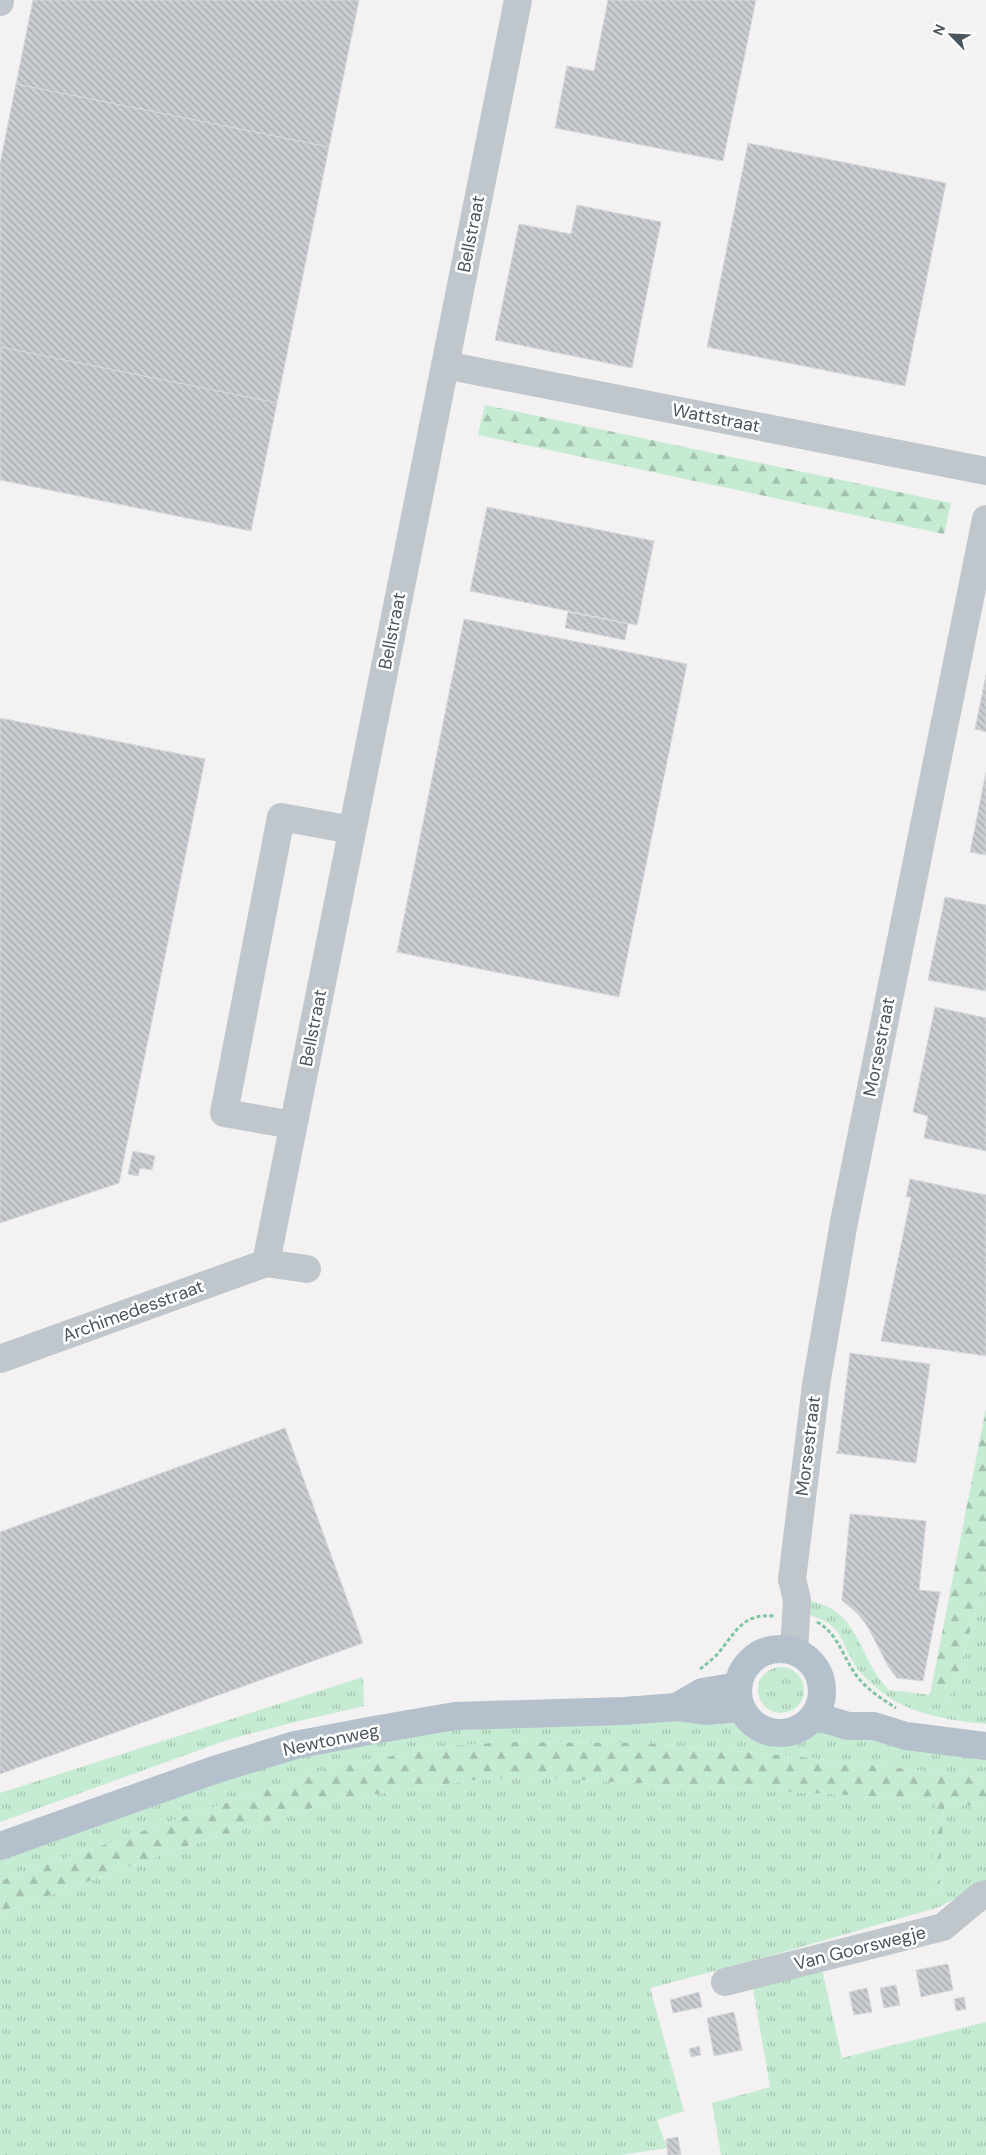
<svg xmlns="http://www.w3.org/2000/svg" width="986" height="2155" font-family="'DM Sans',sans-serif">
	<style>
		.grass { fill: url(#grass-tufts) }
		.forest { fill: url(#forest-firs) }
		.building { fill: url(#building-back-hatch); stroke: #d6d8dc }
		.lines { fill: none; stroke-linecap: round; stroke-linejoin: round }
		.path { stroke: #81c5a2; stroke-width: 3; stroke-dasharray: 4 2.5; stroke-linecap: butt }
		.minor { stroke: #bfc6cc; stroke-width: 28 }
		.major { stroke: #b4c1cc; stroke-width: 28 }
		.labels { text-anchor: middle; dominant-baseline: central; stroke-width: 5; stroke-linejoin: round; paint-order: stroke }
		.street-label { font-size: 18px; fill: #4b555d; stroke: #fff }
	</style>
	<defs>
		<pattern id="grass-tufts" width="24" height="20" patternUnits="userSpaceOnUse" patternTransform="scale(1.25)"><rect width="24" height="20" fill="#c6ebd3"/><path d="M3 7l-1-3M5 7V3M7 7l1-3M15 17l-1-3M17 17v-4M19 17l1-3" fill="none" stroke="#a3c1ae"/></pattern>
		<pattern id="forest-firs" width="22" height="20" patternUnits="userSpaceOnUse" patternTransform="scale(1.25)"><rect width="22" height="20" fill="#c6ebd3"/><path d="M5 1l3.5 6h-7zM16 11l3.5 6h-7z" fill="#a3c1ae"/></pattern>
		<pattern id="building-back-hatch" width="6" height="6" patternUnits="userSpaceOnUse" patternTransform="scale(1.25)"><rect width="6" height="6" fill="#c9ccd0"/><path d="M-1 5l2 2M0 0l6 6M5-1l2 2" fill="none" stroke="#a5a8ac"/></pattern>
	</defs>
	<rect width="100%" height="100%" fill="#f3f1f1"/>
	<!-- grass -->
	<g class="grass">
		<path d="M 986,1572 L 986,1724 C 937,1719 896,1712 862,1674 C 837,1645 849,1624 804,1614 L 805,1600 C 849,1606 856,1638 874,1671 C 878,1678 884,1684 888,1690 L 950,1697 L 954,1690 Z"/>
		<circle cx="781" cy="1690" r="23"/>
		<path d="M 363,1677 L 364,1706 L 295,1722 L 230,1739 L 0,1822 L 0,1793 Z"/>
		<path d="M 693,1719 L 739,1721 L 757,1736 L 771,1741 L 792,1740 L 821,1729 L 842,1731 L 894,1746 L 986,1757 L 986,1778 L 792,1756 L 641,1743 L 503,1742 L 430,1748 L 333,1768 L 192,1814 L 0,1881 L 0,1857 L 245,1770 L 424,1730 Z"/>
		<path d="M 527,1777 L 937,1800 L 931,1901 L 938,1900 L 944,1808 L 947,1803 L 986,1807 L 986,1883 L 939,1907 L 749,1962 L 650,1988 L 684,2111 L 657,2120 L 667,2148 L 621,2155 L 0,2155 L 0,1913 L 175,1850 L 341,1799 L 475,1780 Z"/>
		<path d="M 821,1965 L 842,2058 L 986,2022 L 986,2155 L 721,2155 L 712,2103 L 770,2087 L 752,1983 Z"/>
	</g>
	<!-- forest -->
	<g class="forest">
		<path d="M 485,405 L 951,503 L 944,534 L 478,435 Z"/>
		<path d="M 986,1408 L 986,1572 L 954,1690 L 950,1697 L 930,1695 Z"/>
		<path d="M 503,1742 L 641,1743 L 792,1756 L 986,1778 L 986,1807 L 947,1803 L 944,1808 L 938,1901 L 931,1901 L 936,1800 L 527,1777 L 475,1780 L 341,1799 L 175,1850 L 0,1913 L 0,1881 L 192,1814 L 333,1768 L 430,1748 Z"/>
	</g>
	<!-- building -->
	<g class="building">
		<path d="M 33,0 L 359,0 L 329,147 L 16,84 Z"/>
		<path d="M 608,0 L 756,0 L 723,161 L 555,128 L 567,66 L 594,71 Z"/>
		<path d="M 16,84 L 329,147 L 277,403 L 0,347 L 0,164 Z"/>
		<path d="M 748,143 L 946,183 L 905,386 L 707,347 Z"/>
		<path d="M 577,205 L 661,222 L 632,368 L 495,340 L 519,224 L 571,234 Z"/>
		<path d="M 0,347 L 277,403 L 251,531 L 0,480 Z"/>
		<path d="M 487,507 L 654,541 L 637,625 L 470,591 Z"/>
		<path d="M 568,612 L 628,624 L 625,640 L 565,628 Z"/>
		<path d="M 464,619 L 687,664 L 619,997 L 397,952 Z"/>
		<path d="M 986,675 L 986,732 L 975,729 Z"/>
		<path d="M 0,718 L 205,759 L 119,1183 L 0,1223 Z"/>
		<path d="M 986,772 L 986,855 L 970,852 Z"/>
		<path d="M 945,897 L 986,905 L 986,991 L 928,980 Z"/>
		<path d="M 935,1007 L 986,1018 L 986,1151 L 924,1138 L 928,1116 L 913,1112 Z"/>
		<path d="M 133,1151 L 155,1156 L 152,1170 L 140,1168 L 138,1176 L 128,1174 Z"/>
		<path d="M 910,1179 L 986,1195 L 986,1356 L 881,1341 L 911,1197 L 906,1197 Z"/>
		<path d="M 850,1353 L 930,1364 L 916,1463 L 836,1453 L 838,1450 Z"/>
		<path d="M 285,1428 L 363,1643 L 0,1774 L 0,1532 Z"/>
		<path d="M 850,1514 L 926,1521 L 919,1590 L 940,1592 L 923,1681 L 897,1678 L 888,1666 L 868,1627 L 858,1614 L 842,1600 Z"/>
		<path d="M 948,1964 L 953,1990 L 921,1997 L 916,1970 Z"/>
		<path d="M 896,1985 L 900,2005 L 884,2008 L 880,1988 Z"/>
		<path d="M 867,1988 L 872,2012 L 854,2015 L 849,1992 Z"/>
		<path d="M 699,1992 L 702,2007 L 673,2013 L 670,2000 Z"/>
		<path d="M 964,1997 L 966,2009 L 956,2011 L 954,1999 Z"/>
		<path d="M 734,2012 L 742,2050 L 714,2056 L 707,2018 Z"/>
		<path d="M 699,2046 L 701,2055 L 691,2057 L 689,2049 Z"/>
		<path d="M 678,2137 L 681,2155 L 668,2155 L 666,2139 Z"/>
	</g>
	<g class="lines">
		<!-- path -->
		<g class="path">
			<path d="M 817,1622 C 837,1633 842,1654 854,1672 C 864,1688 881,1698 896,1708"/>
			<path d="M 700,1669 C 708,1663 717,1656 723,1647 C 739,1627 745,1614 774,1616"/>
		</g>
		<!-- minor -->
		<g class="minor">
			<path d="M 0,2 L 0,0"/>
			<path d="M 445,365 L 986,471"/>
			<path d="M 293,1125 L 224,1113 L 281,817 L 352,830"/>
			<path d="M 266,1263 L 518,0"/>
			<path d="M 0,1359 L 266,1263 L 307,1269"/>
			<path d="M 794,1650 L 797,1600 L 792,1579 L 816,1385 L 844,1222 L 986,519"/>
			<path d="M 725,1982 L 943,1927 L 980,1896 L 986,1894"/>
		</g>
		<!-- major -->
		<g class="major">
			<circle cx="780" cy="1691" r="42"/>
			<path d="M 678,1706 L 702,1692 L 738,1686"/>
			<path d="M 815,1716 L 848,1726 L 874,1726 L 906,1736 L 986,1746"/>
			<path d="M 0,1846 L 214,1770 L 295,1745 L 374,1730 L 455,1716 L 624,1711 L 677,1707 L 705,1711 L 741,1708"/>
		</g>
	</g>
	<g class="labels">
		<!-- street labels -->
		<g class="street-label">
			<text transform="translate(471 234) rotate(-79)">Bellstraat</text>
			<text transform="translate(716 418) rotate(11)">Wattstraat</text>
			<text transform="translate(392 631) rotate(-79)">Bellstraat</text>
			<text transform="translate(313 1028) rotate(-79)">Bellstraat</text>
			<text transform="translate(879 1047) rotate(-79)">Morsestraat</text>
			<text transform="translate(133 1311) rotate(-20)">Archimedesstraat</text>
			<text transform="translate(808 1446) rotate(-83)">Morsestraat</text>
			<text transform="translate(331 1740) rotate(-12)">Newtonweg</text>
			<text transform="translate(860 1948) rotate(-14)">Van Goorswegje</text>
		</g>
	</g>
	<!-- north arrow -->
	<g transform="translate(951 35) rotate(294)" stroke="#ffffff" stroke-width="4" paint-order="stroke">
	<path d="M0-4L9 19L0 12L-9 19Z" fill="#4b555d"/>
	<text y="-8" font-size="14" font-weight="bold" text-anchor="middle" fill="#4b555d">N</text>
	</g>
</svg>
